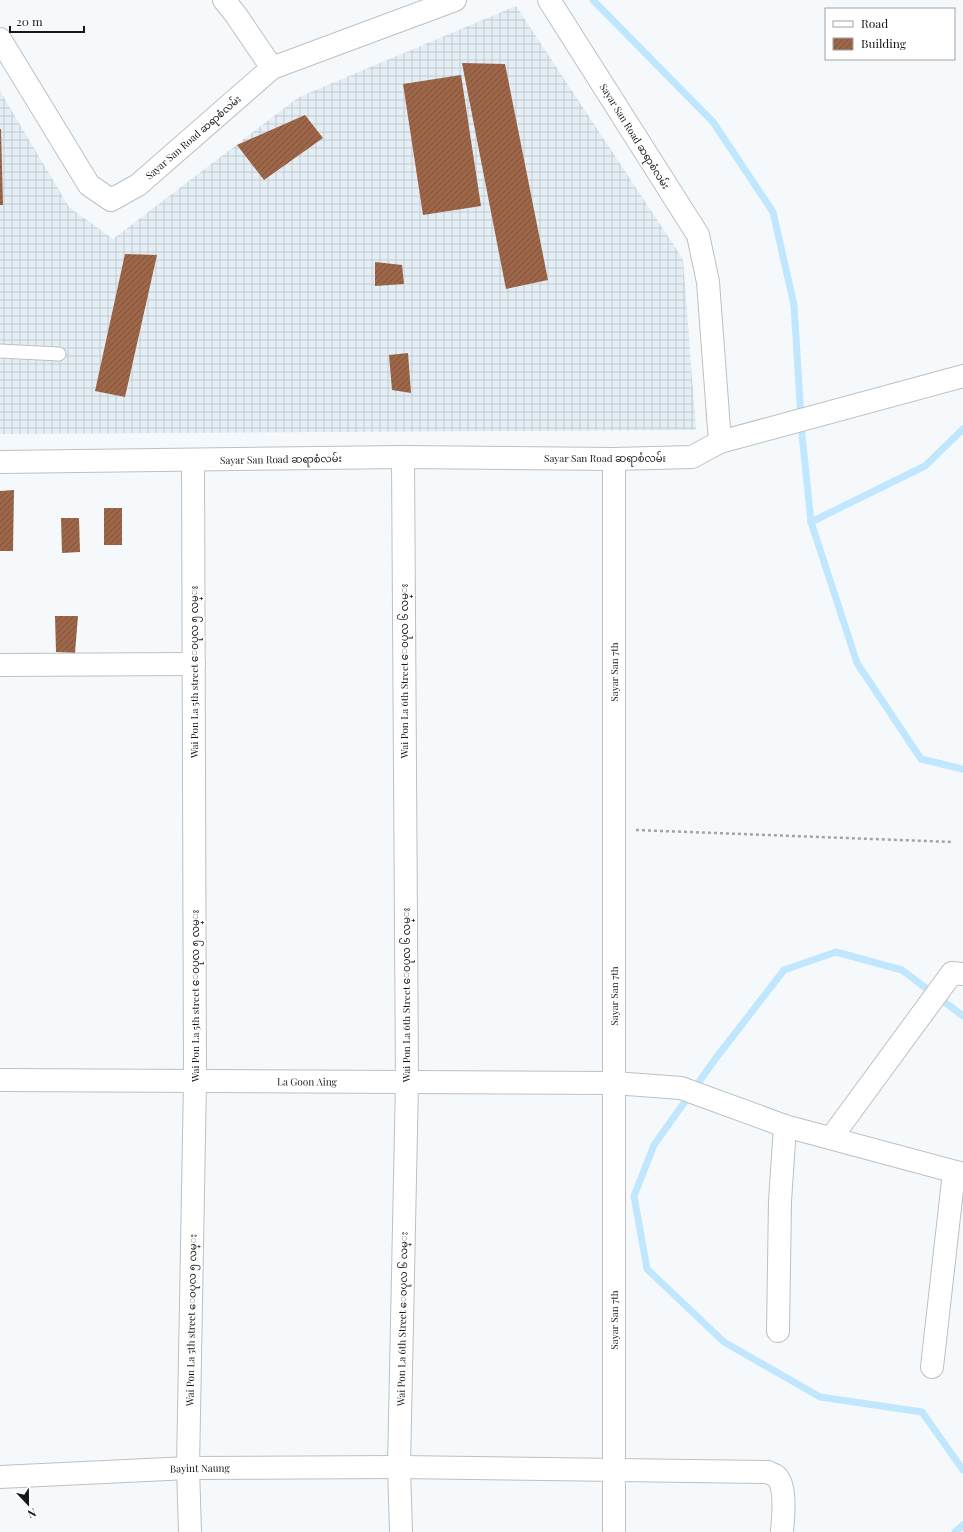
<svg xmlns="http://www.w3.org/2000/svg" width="963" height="1532" font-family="'Playfair Display','Noto Sans Myanmar',serif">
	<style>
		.industrial { fill: url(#industrial-grid) }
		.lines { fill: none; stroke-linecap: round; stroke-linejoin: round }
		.stream { stroke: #c0e7fd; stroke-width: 7 }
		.building { fill: url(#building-hatch) }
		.service-casing { stroke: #bdc0c3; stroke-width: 15 }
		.minor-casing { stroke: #bdc0c3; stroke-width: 24 }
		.path { stroke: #a2a5a7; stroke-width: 2.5; stroke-dasharray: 3 3; stroke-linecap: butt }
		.service { stroke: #fff; stroke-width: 13 }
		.minor { stroke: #fff; stroke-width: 22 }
		.labels { text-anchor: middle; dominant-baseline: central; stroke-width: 4; stroke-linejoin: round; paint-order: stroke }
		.street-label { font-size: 10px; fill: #161718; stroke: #fff }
	</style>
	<defs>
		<pattern id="industrial-grid" width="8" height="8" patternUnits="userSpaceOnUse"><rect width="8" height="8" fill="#e4eef5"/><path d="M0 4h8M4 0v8" fill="none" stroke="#c3cbd1"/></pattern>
		<pattern id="building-hatch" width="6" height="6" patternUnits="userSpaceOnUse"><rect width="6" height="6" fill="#9e6648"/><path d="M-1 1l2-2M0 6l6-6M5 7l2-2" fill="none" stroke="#80533b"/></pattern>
	</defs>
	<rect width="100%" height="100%" fill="#f5f9fc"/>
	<!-- industrial -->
	<path class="industrial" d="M 516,6 L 683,259 L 696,430 L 0,434 L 0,91 L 69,207 L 113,239 L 299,97 Z"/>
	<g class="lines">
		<!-- stream -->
		<g class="stream">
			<path d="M 593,0 L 713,122 L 773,212 L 794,305 L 802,435 L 811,522 L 857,663 L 921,759 L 963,769"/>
			<path d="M 811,522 L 925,466 L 963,429"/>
			<path d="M 963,1016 L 902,970 L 836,952 L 784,970 L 716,1058 L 654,1145 L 634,1196 L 647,1269 L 724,1342 L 820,1397 L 922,1412 L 963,1470"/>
			<path d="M 955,1532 L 963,1525"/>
		</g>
	</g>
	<!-- building -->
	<g class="building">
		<path d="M 462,63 L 505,64 L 548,280 L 506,289 Z"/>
		<path d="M 461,75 L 481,206 L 423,215 L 403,84 Z"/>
		<path d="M 305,115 L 323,138 L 264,180 L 237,145 Z"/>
		<path d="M 0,129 L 1,129 L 3,205 L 0,205 Z"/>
		<path d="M 125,254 L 157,255 L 125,397 L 95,391 Z"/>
		<path d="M 375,262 L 402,265 L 404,284 L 375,286 Z"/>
		<path d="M 408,353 L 411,393 L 392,390 L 389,355 Z"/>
		<path d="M 14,490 L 13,551 L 0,551 L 0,491 Z"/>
		<rect x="104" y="508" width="18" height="37"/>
		<path d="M 61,518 L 79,518 L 80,552 L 62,553 Z"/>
		<path d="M 55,616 L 78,616 L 75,653 L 56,652 Z"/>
	</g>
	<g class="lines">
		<defs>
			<path id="service" d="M 0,351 L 59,354"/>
			<g id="minor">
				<path d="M 224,0 L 236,15 L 272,68"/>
				<path d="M 0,39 L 89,185 L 111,200 L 138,185 L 272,68 L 455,0"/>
				<path d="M 720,442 L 963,376"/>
				<path d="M 0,462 L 403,457 L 614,459 L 692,457 L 720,442 L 708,282 L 698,235 L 549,0"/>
				<path d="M 0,665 L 194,664"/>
				<path id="s1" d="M 0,1080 L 614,1083 L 681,1088 L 785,1126 L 963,1174"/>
				<path d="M 831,1138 L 952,973 L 963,974"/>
				<path d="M 778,1331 L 780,1201 L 785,1126"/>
				<path d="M 932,1367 L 954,1172"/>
				<path id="s2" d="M 0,1477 L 188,1468 L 399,1467 L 768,1472 C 770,1474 774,1474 776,1476 C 787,1486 783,1518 782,1532"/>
				<path d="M 190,1532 L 188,1468 L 195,1081 L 193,460"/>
				<path d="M 401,1532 L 399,1467 L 407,1082 L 403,457"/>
				<path d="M 614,1532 L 614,459"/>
			</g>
		</defs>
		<!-- service casing -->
		<use href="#service" class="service-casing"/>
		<!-- minor casing -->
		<use href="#minor" class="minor-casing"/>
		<!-- path -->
		<path class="path" d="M 636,830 L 952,842"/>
		<!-- service -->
		<use href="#service" class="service"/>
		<!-- minor -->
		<use href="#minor" class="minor"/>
	</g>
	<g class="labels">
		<!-- street labels -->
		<g class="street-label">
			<text transform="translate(635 136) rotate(58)">Sayar San Road ဆရာစံလမ်း</text>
			<text transform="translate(193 137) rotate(-41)">Sayar San Road ဆရာစံလမ်း</text>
			<text x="605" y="458">Sayar San Road ဆရာစံလမ်း</text>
			<text transform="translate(281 459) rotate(-1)">Sayar San Road ဆရာစံလမ်း</text>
			<text transform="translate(404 671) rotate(-90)">Wai Pon La 6th Street ေဝပုလ ၆ လမ္း</text>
			<text transform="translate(194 672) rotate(-90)">Wai Pon La 5th street ေဝပုလ ၅ လမ္း</text>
			<text transform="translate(614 672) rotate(-90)">Sayar San 7th</text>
			<text transform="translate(406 995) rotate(-90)">Wai Pon La 6th Street ေဝပုလ ၆ လမ္း</text>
			<text transform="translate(195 996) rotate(-90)">Wai Pon La 5th street ေဝပုလ ၅ လမ္း</text>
			<text transform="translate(614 996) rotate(-90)">Sayar San 7th</text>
			<text stroke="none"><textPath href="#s1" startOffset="307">La Goon Aing</textPath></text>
			<text transform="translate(402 1319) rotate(-89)">Wai Pon La 6th Street ေဝပုလ ၆ လမ္း</text>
			<text transform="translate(191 1320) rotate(-89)">Wai Pon La 5th street ေဝပုလ ၅ လမ္း</text>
			<text transform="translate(614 1320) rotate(-90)">Sayar San 7th</text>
			<text stroke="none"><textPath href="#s2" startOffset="200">Bayint Naung</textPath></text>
		</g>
	</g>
	<!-- legend -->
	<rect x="825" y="8" width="130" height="52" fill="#ffffff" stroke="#a2a2a3"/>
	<rect x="833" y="21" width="20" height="6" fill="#ffffff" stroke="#a2a2a3"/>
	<text x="861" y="28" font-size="12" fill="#161718">Road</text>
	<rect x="833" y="38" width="20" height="12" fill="url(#building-hatch)" stroke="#a2a2a3"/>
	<text x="861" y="48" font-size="12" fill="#161718">Building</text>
	<!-- north arrow -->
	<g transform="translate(28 1504) rotate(158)" stroke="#ffffff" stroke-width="3" paint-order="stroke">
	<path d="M0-3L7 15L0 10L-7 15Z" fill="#161718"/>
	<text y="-6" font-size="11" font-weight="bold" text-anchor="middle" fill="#161718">N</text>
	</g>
	<!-- scale -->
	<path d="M10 26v6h74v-6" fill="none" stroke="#161718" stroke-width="2"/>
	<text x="16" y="26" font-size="12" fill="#161718" stroke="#ffffff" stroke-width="3" paint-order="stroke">20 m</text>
</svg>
